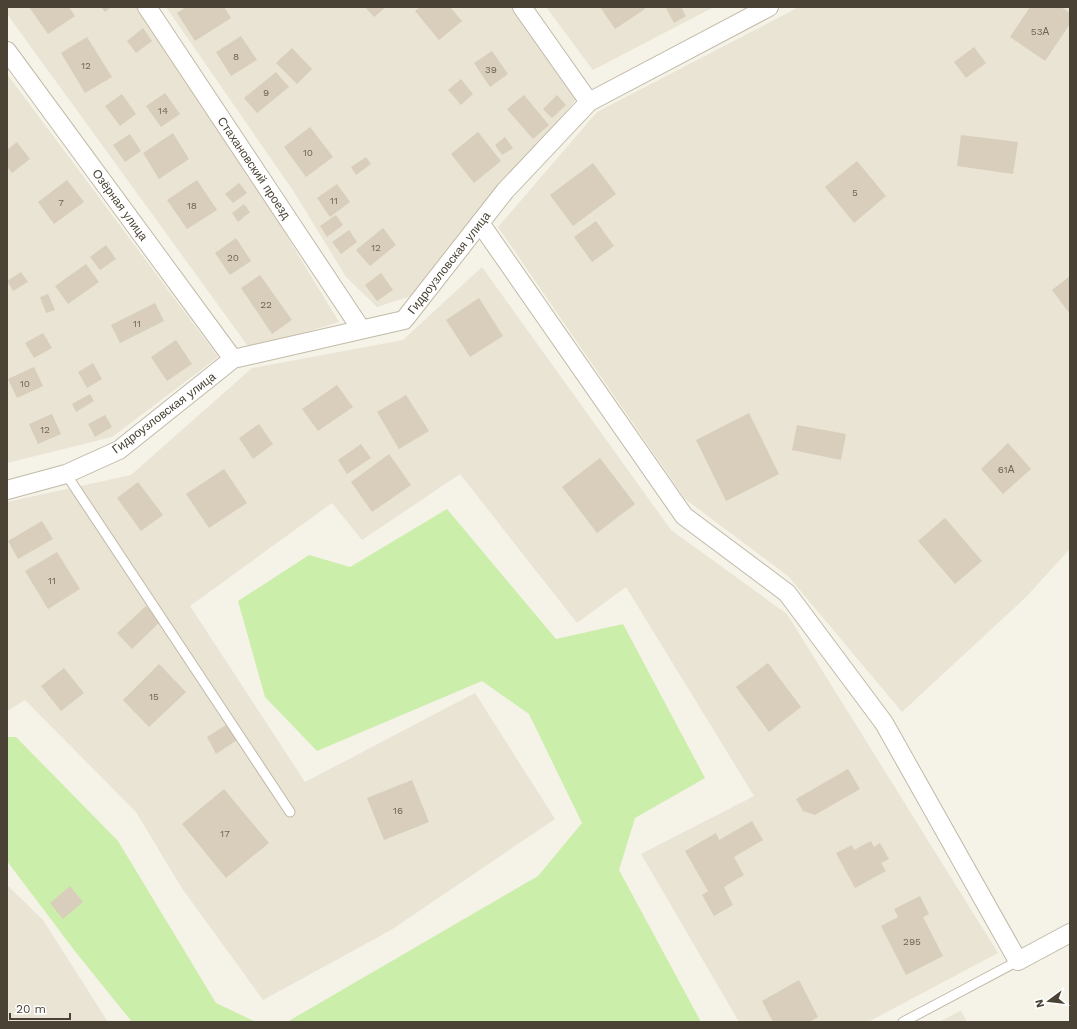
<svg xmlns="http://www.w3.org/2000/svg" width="1077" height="1029" font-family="'Work Sans',sans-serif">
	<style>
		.residential { fill: #eae4d4 }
		.green { fill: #cceeab }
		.building { fill: #d8cebb }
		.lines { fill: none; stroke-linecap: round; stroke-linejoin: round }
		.lane-casing { stroke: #c2baa8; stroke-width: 11 }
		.street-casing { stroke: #c2baa8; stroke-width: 20 }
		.lane { stroke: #fff; stroke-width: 9 }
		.street { stroke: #fff; stroke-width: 18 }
		.labels { text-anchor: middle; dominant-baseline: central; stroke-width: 3; stroke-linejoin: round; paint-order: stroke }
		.number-label { font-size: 10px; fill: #6d6556 }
		.street-label { font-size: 12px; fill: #494235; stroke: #fff }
	</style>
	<rect width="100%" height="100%" fill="#f5f2e7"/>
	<!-- residential -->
	<g class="residential">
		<path d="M 7,7 L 148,7 L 339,322 L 250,349 L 7,14 Z"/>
		<path d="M 166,7 L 513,7 L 578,97 L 414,295 L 377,307 L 346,277 L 294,192 Z"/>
		<path d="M 546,7 L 714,7 L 593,70 Z"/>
		<path d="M 799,7 L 1070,7 L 1070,549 L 1026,597 L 902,712 L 788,576 L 685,499 L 498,227 L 597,112 Z"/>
		<path d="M 7,74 L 218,357 L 112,437 L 7,463 Z"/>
		<path d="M 482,267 L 671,530 L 787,614 L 998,953 L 868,1022 L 739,1022 L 641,854 L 754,796 L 626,587 L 577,623 L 460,474 L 362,540 L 332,503 L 190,606 L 305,782 L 475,693 L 555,819 L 391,930 L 263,1000 L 181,887 L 136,812 L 25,700 L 7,711 L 7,502 L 131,475 L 252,368 L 403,340 Z"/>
		<path d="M 7,885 L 43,920 L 108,1022 L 7,1022 Z"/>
		<path d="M 961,1011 L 967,1022 L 939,1022 L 960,1011 Z"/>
	</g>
	<!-- green -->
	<g class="green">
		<path d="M 447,509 L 556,639 L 623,624 L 705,778 L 635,818 L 619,870 L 701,1022 L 287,1022 L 538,876 L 582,823 L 529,714 L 482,681 L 317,751 L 265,697 L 238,601 L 309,555 L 350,567 Z"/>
		<path d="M 7,737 L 16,737 L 118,841 L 216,1003 L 256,1022 L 132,1022 L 74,950 L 7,861 Z"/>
	</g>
	<!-- building -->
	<g class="building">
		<path d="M 29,7 L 69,7 L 75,16 L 48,34 Z"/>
		<path d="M 101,7 L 111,7 L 105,12 Z"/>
		<path d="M 186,7 L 224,7 L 231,18 L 195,41 L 177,13 Z"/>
		<path d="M 365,7 L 386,7 L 374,17 Z"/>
		<path d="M 420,7 L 450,7 L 462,21 L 439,40 L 415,11 Z"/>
		<path d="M 600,7 L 644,7 L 645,9 L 615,29 Z"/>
		<path d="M 668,7 L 681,7 L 686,16 L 674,23 L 666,8 Z"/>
		<path d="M 1030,7 L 1061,7 L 1070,13 L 1070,24 L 1045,61 L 1010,37 Z"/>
		<path d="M 143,28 L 152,41 L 136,53 L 127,41 Z"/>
		<path d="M 241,36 L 257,60 L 231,76 L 216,52 Z"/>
		<path d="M 87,37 L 112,77 L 85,93 L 61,53 Z"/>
		<path d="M 974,47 L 986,63 L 966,78 L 954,62 Z"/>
		<path d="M 292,48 L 312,69 L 297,84 L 276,63 Z"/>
		<path d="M 492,51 L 508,74 L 490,87 L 474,63 Z"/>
		<path d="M 276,72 L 289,87 L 257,113 L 244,98 Z"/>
		<path d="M 461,79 L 473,94 L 461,105 L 448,90 Z"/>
		<path d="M 165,93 L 180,114 L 161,127 L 146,106 Z"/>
		<path d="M 122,94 L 136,114 L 120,126 L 105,106 Z"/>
		<path d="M 524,95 L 549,125 L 533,139 L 507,109 Z"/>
		<path d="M 557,95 L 566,105 L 552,118 L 543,109 Z"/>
		<path d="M 310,127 L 333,157 L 306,177 L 284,147 Z"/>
		<path d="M 478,132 L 501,161 L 474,183 L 451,154 Z"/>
		<path d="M 173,133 L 189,159 L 159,179 L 143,153 Z"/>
		<path d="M 130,134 L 141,151 L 125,162 L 113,145 Z"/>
		<path d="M 961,135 L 1018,142 L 1013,174 L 957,166 Z"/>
		<path d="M 505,137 L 513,148 L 502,155 L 495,145 Z"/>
		<path d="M 17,142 L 30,159 L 12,173 L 7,167 L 7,150 Z"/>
		<path d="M 366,157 L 371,164 L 356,175 L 351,167 Z"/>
		<path d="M 857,161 L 886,196 L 854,223 L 825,187 Z"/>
		<path d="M 593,163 L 616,194 L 573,226 L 550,195 Z"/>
		<path d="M 67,180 L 84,202 L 54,224 L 38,202 Z"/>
		<path d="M 197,180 L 217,210 L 187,229 L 167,200 Z"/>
		<path d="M 239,183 L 247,193 L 233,203 L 225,194 Z"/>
		<path d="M 337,184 L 350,202 L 330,217 L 317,198 Z"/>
		<path d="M 244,204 L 250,212 L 238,222 L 232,213 Z"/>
		<path d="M 336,215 L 343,225 L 327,237 L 320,226 Z"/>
		<path d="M 596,221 L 614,246 L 592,262 L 574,237 Z"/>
		<path d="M 383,228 L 396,245 L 370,266 L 356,250 Z"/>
		<path d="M 349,230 L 357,242 L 341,254 L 332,242 Z"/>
		<path d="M 236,238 L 251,261 L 230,275 L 215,253 Z"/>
		<path d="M 106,245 L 116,259 L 100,270 L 90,257 Z"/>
		<path d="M 86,264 L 99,282 L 68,304 L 55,286 Z"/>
		<path d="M 21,272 L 28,282 L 13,291 L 7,281 Z"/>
		<path d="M 381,273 L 393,290 L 377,301 L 365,285 Z"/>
		<path d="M 260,275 L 292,320 L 272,334 L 241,288 Z"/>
		<path d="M 1070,276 L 1070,314 L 1052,290 Z"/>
		<path d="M 48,294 L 55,310 L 46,313 L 40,297 Z"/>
		<path d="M 479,298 L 503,336 L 470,357 L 446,320 Z"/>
		<path d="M 155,303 L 164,321 L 120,343 L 111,325 Z"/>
		<path d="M 43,333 L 52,348 L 34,358 L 25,343 Z"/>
		<path d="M 176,340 L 192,364 L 167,381 L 151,357 Z"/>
		<path d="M 93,363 L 102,379 L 87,388 L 78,372 Z"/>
		<path d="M 34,367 L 43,386 L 17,398 L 8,379 Z"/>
		<path d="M 337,385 L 353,407 L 318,431 L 302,409 Z"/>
		<path d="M 90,394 L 94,401 L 76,412 L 72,404 Z"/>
		<path d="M 406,395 L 429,431 L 399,449 L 377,412 Z"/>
		<path d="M 749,413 L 779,474 L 726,501 L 696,440 Z"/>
		<path d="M 52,414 L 61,434 L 38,444 L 29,424 Z"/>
		<path d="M 105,415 L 112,427 L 95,437 L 88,424 Z"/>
		<path d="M 259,424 L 273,444 L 253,459 L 239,438 Z"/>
		<path d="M 797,425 L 846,434 L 841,460 L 792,450 Z"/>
		<path d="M 1008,443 L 1031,469 L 1003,494 L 981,469 Z"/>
		<path d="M 361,444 L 371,458 L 347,474 L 338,460 Z"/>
		<path d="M 389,454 L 411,485 L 372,512 L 351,482 Z"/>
		<path d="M 600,458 L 635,504 L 597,533 L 562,487 Z"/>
		<path d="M 224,469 L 247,503 L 209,528 L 186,494 Z"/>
		<path d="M 138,482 L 163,515 L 141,531 L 117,498 Z"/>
		<path d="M 945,518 L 982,561 L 955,584 L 918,541 Z"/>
		<path d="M 42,521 L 53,539 L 18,559 L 8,541 Z"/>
		<path d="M 57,552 L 80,589 L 48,609 L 25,571 Z"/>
		<path d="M 146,606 L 160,622 L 132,649 L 117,633 Z"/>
		<path d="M 768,663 L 801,707 L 769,732 L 736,687 Z"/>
		<path d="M 159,664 L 186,692 L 149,727 L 123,700 Z"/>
		<path d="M 64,668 L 84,693 L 61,711 L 41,686 Z"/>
		<path d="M 226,725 L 237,740 L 216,754 L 207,737 Z"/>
		<path d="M 848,769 L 860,789 L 815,815 L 803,811 L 796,799 Z"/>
		<path d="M 412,780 L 429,822 L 384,840 L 367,798 Z"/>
		<path d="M 224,789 L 269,843 L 226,878 L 182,824 Z"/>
		<path d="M 752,821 L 763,840 L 734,857 L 744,875 L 724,887 L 733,905 L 714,916 L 702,895 L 708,891 L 685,851 L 716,833 L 719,840 Z"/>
		<path d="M 871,841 L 874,847 L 880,843 L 889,859 L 881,863 L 886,871 L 855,888 L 836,853 L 852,845 L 854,850 Z"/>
		<path d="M 70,886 L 83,902 L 63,919 L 50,903 Z"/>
		<path d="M 920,896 L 929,914 L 923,917 L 943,956 L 906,975 L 881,926 L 898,917 L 894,909 Z"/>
		<path d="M 799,980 L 818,1017 L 809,1022 L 773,1022 L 762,1001 Z"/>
	</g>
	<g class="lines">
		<defs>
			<g id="lane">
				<path d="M 66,474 L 290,812"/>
				<path d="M 903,1022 L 1018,961"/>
			</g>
			<g id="street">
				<path d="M 147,7 L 361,329"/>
				<path d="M 522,7 L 589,102"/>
				<path d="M 7,51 L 233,359"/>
				<path d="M 480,223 L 684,516 L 787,593 L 884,723 L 1018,961 L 1070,933"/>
				<path d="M 7,490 L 66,474 L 119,450 L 233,359 L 404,320 L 505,191 L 589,102 L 769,7"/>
			</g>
		</defs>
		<!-- lane casing -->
		<use href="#lane" class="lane-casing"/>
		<!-- street casing -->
		<use href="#street" class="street-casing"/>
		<!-- lane -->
		<use href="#lane" class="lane"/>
		<!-- street -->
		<use href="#street" class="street"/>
	</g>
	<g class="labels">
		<!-- number labels -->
		<g class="number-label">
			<text x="1040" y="31">53А</text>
			<text x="236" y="56">8</text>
			<text x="86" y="65">12</text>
			<text x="491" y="69">39</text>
			<text x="266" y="92">9</text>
			<text x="163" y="110">14</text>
			<text x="308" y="152">10</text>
			<text x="855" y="192">5</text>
			<text x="334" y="200">11</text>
			<text x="61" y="202">7</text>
			<text x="192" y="205">18</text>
			<text x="376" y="247">12</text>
			<text x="233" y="257">20</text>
			<text x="266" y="304">22</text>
			<text x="137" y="323">11</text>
			<text x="25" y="383">10</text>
			<text x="45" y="429">12</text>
			<text x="1006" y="469">61А</text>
			<text x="52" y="580">11</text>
			<text x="154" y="696">15</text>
			<text x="398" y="810">16</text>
			<text x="225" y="833">17</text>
			<text x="912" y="941">295</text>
		</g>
		<!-- street labels -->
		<g class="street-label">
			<text transform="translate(254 168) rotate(56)">Стахановский проезд</text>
			<text transform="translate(120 205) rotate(54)">Озёрная улица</text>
			<text transform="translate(449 263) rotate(-52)">Гидроузловская улица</text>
			<text transform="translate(164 413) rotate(-37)">Гидроузловская улица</text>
		</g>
	</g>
	<!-- border -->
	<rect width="1077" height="1029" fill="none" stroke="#494235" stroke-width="16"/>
	<!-- north arrow -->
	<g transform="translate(1049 1001) rotate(255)" stroke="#ffffff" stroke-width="3" paint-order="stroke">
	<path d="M0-3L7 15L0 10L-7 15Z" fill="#494235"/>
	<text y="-6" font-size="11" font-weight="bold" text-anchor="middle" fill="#494235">N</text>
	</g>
	<!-- scale -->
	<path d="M10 1013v6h60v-6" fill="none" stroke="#494235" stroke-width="2"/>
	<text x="16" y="1013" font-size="12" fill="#494235" stroke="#ffffff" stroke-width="3" paint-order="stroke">20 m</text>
</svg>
